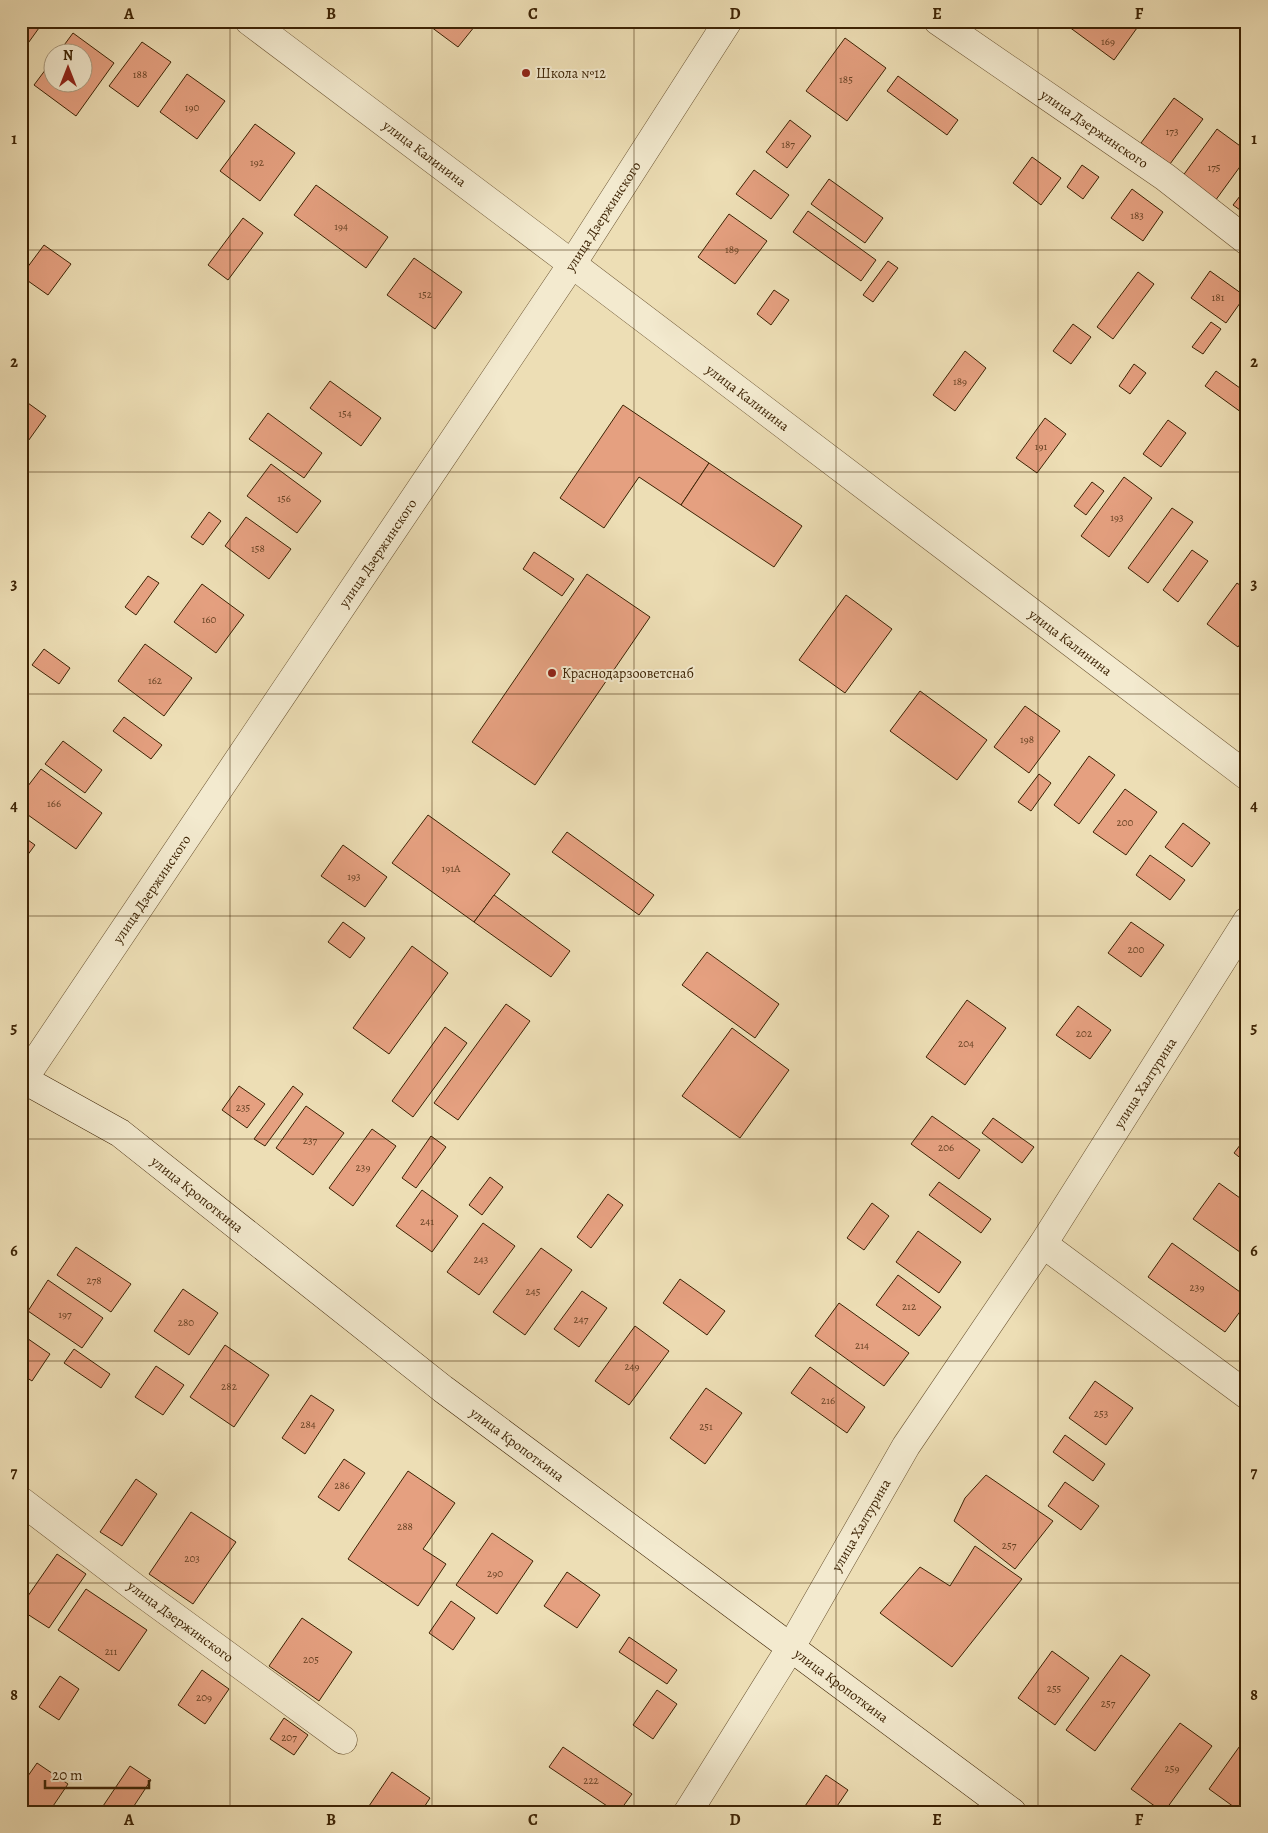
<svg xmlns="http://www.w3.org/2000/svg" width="1268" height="1833" font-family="Alegreya,serif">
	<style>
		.building { fill: #e5a080; stroke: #3d2304 }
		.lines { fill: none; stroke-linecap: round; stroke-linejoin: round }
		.street-casing { stroke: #695230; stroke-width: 29 }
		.secondary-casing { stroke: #3d2304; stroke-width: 29 }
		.street { stroke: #f3eacf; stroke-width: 28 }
		.secondary { stroke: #f3eacf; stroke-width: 28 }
		.grid { fill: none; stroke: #3d2304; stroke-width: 1; stroke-opacity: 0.55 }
		.poi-dot { fill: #8f2418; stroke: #f3eacf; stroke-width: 2 }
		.labels { text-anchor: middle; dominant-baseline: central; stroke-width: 4; stroke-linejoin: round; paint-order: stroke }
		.number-label { font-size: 11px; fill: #674223 }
		.poi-label { font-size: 14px; fill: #3d2304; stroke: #f3eacf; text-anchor: start }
		.street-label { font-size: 14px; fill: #3d2304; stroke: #f3eacf }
		.neatline { fill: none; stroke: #3d2304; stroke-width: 2 }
		.grid-label { font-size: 16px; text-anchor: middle; font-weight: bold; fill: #3d2304 }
	</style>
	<rect width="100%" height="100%" fill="#eddeb5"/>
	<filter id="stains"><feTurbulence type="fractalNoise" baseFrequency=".004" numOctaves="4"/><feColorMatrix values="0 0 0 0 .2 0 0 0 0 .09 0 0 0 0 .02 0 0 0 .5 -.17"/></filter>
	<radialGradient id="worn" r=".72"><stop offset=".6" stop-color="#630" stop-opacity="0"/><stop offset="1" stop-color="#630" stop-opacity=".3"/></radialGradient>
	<!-- building -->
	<g class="building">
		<path d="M 21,21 L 44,21 L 21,53 Z"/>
		<path d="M 423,21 L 479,21 L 458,47 Z"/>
		<path d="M 1061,21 L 1142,21 L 1114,60 Z"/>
		<path d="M 73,33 L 114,63 L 76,116 L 34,85 L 52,61 L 52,82 L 82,82 L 82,52 L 59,52 Z"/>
		<path d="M 845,38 L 886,68 L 847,121 L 806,91 Z"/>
		<path d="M 142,42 L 171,62 L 138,107 L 109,86 Z"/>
		<path d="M 187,74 L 225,101 L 197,139 L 160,112 Z"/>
		<path d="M 898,76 L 958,120 L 947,135 L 887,91 Z"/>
		<path d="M 1174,98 L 1203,119 L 1170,164 L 1141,143 Z"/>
		<path d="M 790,120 L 811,136 L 787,168 L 766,152 Z"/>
		<path d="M 255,124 L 295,153 L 260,201 L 220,171 Z"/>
		<path d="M 1217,129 L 1247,151 L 1247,157 L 1215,201 L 1182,177 Z"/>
		<path d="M 1032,157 L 1061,178 L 1041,205 L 1013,183 Z"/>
		<path d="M 1082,165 L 1099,177 L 1083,199 L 1067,187 Z"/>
		<path d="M 754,170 L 789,195 L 771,219 L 736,194 Z"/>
		<path d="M 829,179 L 883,218 L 865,243 L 811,204 Z"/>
		<path d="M 316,185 L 388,237 L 366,268 L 294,215 Z"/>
		<path d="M 1247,187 L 1247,215 L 1233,205 Z"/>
		<path d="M 1132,189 L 1163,212 L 1143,241 L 1111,218 Z"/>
		<path d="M 808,211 L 876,260 L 861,281 L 793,232 Z"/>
		<path d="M 729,214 L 767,241 L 735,284 L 698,257 Z"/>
		<path d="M 243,218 L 263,233 L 228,280 L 208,265 Z"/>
		<path d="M 44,245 L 71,264 L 48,295 L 21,276 Z"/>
		<path d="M 414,258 L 462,292 L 435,329 L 387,295 Z"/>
		<path d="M 888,261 L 898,268 L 873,302 L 863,295 Z"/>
		<path d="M 1210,271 L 1245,296 L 1226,323 L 1191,298 Z"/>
		<path d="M 1138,272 L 1154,284 L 1113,339 L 1097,327 Z"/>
		<path d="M 774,290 L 789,300 L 771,325 L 757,314 Z"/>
		<path d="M 1211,322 L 1221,329 L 1203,354 L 1192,347 Z"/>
		<path d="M 1073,324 L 1091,337 L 1071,364 L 1053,351 Z"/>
		<path d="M 965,351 L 986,368 L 955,411 L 933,395 Z"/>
		<path d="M 1134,364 L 1146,373 L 1130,394 L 1119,386 Z"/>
		<path d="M 1216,371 L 1247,393 L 1247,413 L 1245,415 L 1205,386 Z"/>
		<path d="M 330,381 L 381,418 L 361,446 L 310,408 Z"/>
		<path d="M 21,398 L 46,416 L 21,451 Z"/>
		<path d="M 623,405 L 709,463 L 681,505 L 639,477 L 604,528 L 560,498 Z"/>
		<path d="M 268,413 L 322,453 L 304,478 L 249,439 Z"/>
		<path d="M 1045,418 L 1066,434 L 1037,473 L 1016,458 Z"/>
		<path d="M 1168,420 L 1186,433 L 1161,467 L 1143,454 Z"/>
		<path d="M 709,463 L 802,526 L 774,567 L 681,505 Z"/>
		<path d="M 271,464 L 321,501 L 297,533 L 247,496 Z"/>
		<path d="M 1124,477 L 1152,498 L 1109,557 L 1081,536 Z"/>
		<path d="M 1092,482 L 1104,491 L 1086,515 L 1074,506 Z"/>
		<path d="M 1172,508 L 1193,522 L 1148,583 L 1128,568 Z"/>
		<path d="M 209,512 L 221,521 L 203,545 L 191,537 Z"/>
		<path d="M 246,517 L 291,549 L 269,579 L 225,546 Z"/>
		<path d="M 1192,550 L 1208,561 L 1178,602 L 1163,590 Z"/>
		<path d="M 534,552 L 574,579 L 562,596 L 523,569 Z"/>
		<path d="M 587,574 L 650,617 L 535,785 L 472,742 Z"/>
		<path d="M 148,576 L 159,583 L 136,615 L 125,607 Z"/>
		<path d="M 1237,583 L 1247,590 L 1247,634 L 1238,647 L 1207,624 Z"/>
		<path d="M 202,584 L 244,615 L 216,653 L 174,622 Z"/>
		<path d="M 846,595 L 892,629 L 845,693 L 799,660 Z"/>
		<path d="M 145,644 L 192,678 L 164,716 L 118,681 Z"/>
		<path d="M 44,649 L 70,668 L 59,684 L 32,665 Z"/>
		<path d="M 920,691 L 987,740 L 957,780 L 890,731 Z"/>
		<path d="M 1025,706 L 1060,731 L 1029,773 L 994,747 Z"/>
		<path d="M 124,717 L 162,745 L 151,759 L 113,731 Z"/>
		<path d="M 63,741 L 102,770 L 85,793 L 45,764 Z"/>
		<path d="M 1089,756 L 1115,775 L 1079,824 L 1054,805 Z"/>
		<path d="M 41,769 L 102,813 L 76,849 L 21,810 L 21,795 Z"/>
		<path d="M 1039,774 L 1051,783 L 1031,811 L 1018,802 Z"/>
		<path d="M 1125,789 L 1157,812 L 1126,855 L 1093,832 Z"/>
		<path d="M 428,815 L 510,874 L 474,922 L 392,863 Z"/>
		<path d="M 1183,823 L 1210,843 L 1192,867 L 1165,847 Z"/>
		<path d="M 567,832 L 654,895 L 639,915 L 552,852 Z"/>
		<path d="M 21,835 L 35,845 L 21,864 Z"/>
		<path d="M 343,845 L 387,877 L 365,907 L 321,876 Z"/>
		<path d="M 1150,855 L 1185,880 L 1170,900 L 1136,875 Z"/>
		<path d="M 494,895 L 570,951 L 551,977 L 474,922 Z"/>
		<path d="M 343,922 L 365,938 L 350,958 L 328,942 Z"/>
		<path d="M 1131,922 L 1164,945 L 1141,977 L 1108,953 Z"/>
		<path d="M 412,946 L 448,973 L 389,1054 L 353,1028 Z"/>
		<path d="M 707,952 L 779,1004 L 755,1038 L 682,985 Z"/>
		<path d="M 967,1000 L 1006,1028 L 965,1085 L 926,1057 Z"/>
		<path d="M 506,1004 L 530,1021 L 458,1120 L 434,1103 Z"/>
		<path d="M 1078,1006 L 1111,1030 L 1090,1059 L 1056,1035 Z"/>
		<path d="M 445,1027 L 467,1043 L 413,1117 L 392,1101 Z"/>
		<path d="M 732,1028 L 789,1070 L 740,1138 L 682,1096 Z"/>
		<path d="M 239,1086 L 265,1104 L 247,1128 L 222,1110 Z"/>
		<path d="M 293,1086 L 303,1094 L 265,1146 L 254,1139 Z"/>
		<path d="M 306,1106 L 344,1133 L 313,1175 L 276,1148 Z"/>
		<path d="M 932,1116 L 980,1150 L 959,1179 L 911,1144 Z"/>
		<path d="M 993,1118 L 1034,1147 L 1022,1163 L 982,1133 Z"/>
		<path d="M 372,1129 L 396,1146 L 353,1206 L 329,1188 Z"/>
		<path d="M 431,1136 L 446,1147 L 416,1188 L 402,1178 Z"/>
		<path d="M 1247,1136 L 1247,1163 L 1234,1153 Z"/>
		<path d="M 490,1177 L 503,1187 L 482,1215 L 469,1205 Z"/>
		<path d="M 939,1182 L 991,1219 L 981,1233 L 929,1195 Z"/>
		<path d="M 1219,1183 L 1247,1203 L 1247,1257 L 1193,1219 Z"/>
		<path d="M 422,1190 L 458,1216 L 432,1252 L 396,1226 Z"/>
		<path d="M 608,1194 L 623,1205 L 591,1248 L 577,1237 Z"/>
		<path d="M 872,1203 L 889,1216 L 864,1250 L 847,1238 Z"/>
		<path d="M 483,1223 L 515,1246 L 479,1295 L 447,1272 Z"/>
		<path d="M 918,1231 L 961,1262 L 939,1293 L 896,1262 Z"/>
		<path d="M 1172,1243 L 1247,1297 L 1247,1302 L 1225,1332 L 1148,1277 Z"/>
		<path d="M 76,1247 L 131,1284 L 111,1312 L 57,1275 Z"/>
		<path d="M 541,1248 L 572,1270 L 525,1335 L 493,1312 Z"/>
		<path d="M 898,1275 L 941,1307 L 919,1336 L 876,1305 Z"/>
		<path d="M 680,1279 L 725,1311 L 707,1335 L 663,1303 Z"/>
		<path d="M 48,1280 L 103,1318 L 82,1348 L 28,1311 Z"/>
		<path d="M 183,1289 L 218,1313 L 189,1355 L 154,1331 Z"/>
		<path d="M 582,1291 L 607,1308 L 579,1347 L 554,1329 Z"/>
		<path d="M 839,1303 L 909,1353 L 884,1386 L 815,1336 Z"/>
		<path d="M 635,1326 L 669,1351 L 629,1405 L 595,1381 Z"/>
		<path d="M 21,1334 L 50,1354 L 32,1381 L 21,1374 Z"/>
		<path d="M 225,1345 L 269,1375 L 234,1427 L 190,1397 Z"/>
		<path d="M 74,1349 L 110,1374 L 101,1388 L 64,1363 Z"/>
		<path d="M 156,1366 L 184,1385 L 163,1415 L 135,1397 Z"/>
		<path d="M 810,1367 L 865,1407 L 847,1433 L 791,1393 Z"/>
		<path d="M 1095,1381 L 1133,1408 L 1106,1445 L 1069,1418 Z"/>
		<path d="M 706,1388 L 742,1413 L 705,1464 L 670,1438 Z"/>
		<path d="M 311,1395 L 334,1410 L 305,1454 L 282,1438 Z"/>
		<path d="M 1065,1435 L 1105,1464 L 1093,1481 L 1053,1452 Z"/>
		<path d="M 344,1459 L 365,1473 L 339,1511 L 318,1497 Z"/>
		<path d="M 408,1471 L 455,1503 L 423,1549 L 446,1564 L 418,1606 L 348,1559 Z"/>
		<path d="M 986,1475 L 1053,1521 L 1015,1569 L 954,1521 L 965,1498 Z"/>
		<path d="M 136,1479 L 157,1494 L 122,1546 L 100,1532 Z"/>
		<path d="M 1065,1482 L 1099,1506 L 1081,1530 L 1048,1506 Z"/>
		<path d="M 191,1512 L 236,1542 L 193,1604 L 149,1574 Z"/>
		<path d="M 492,1533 L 533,1561 L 497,1614 L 456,1585 Z"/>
		<path d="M 975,1546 L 1022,1579 L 952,1667 L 880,1613 L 920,1567 L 950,1586 Z"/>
		<path d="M 57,1554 L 86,1574 L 49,1628 L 21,1610 L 21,1606 Z"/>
		<path d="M 567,1572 L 600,1595 L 577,1628 L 544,1606 Z"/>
		<path d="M 86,1589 L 147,1630 L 119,1671 L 58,1630 Z"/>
		<path d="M 451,1601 L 475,1618 L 453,1650 L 429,1633 Z"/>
		<path d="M 302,1618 L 352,1652 L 319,1701 L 269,1666 Z"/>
		<path d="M 629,1637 L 677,1670 L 667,1684 L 619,1652 Z"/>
		<path d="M 1052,1651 L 1089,1678 L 1055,1725 L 1018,1698 Z"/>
		<path d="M 1121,1655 L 1150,1675 L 1095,1751 L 1066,1730 Z"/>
		<path d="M 202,1670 L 229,1689 L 205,1724 L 178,1705 Z"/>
		<path d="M 60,1676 L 79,1689 L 59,1720 L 39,1707 Z"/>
		<path d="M 657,1690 L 677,1704 L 653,1739 L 633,1725 Z"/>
		<path d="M 284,1718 L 308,1735 L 294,1755 L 270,1739 Z"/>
		<path d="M 1180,1723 L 1212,1746 L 1164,1812 L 1163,1812 L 1131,1789 Z"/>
		<path d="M 1247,1736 L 1247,1812 L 1241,1812 L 1209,1789 Z"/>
		<path d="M 563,1747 L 632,1794 L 619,1812 L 616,1812 L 549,1767 Z"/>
		<path d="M 37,1763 L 68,1784 L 49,1812 L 21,1812 L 21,1786 Z"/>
		<path d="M 130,1766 L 151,1780 L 130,1812 L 99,1812 Z"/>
		<path d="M 392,1772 L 430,1798 L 421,1812 L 371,1812 L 367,1809 Z"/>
		<path d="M 826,1775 L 848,1790 L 833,1812 L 801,1812 Z"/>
	</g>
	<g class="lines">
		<defs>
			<g id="street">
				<path id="s1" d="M 249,21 L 572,264 L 1247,776"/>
				<path id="s2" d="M 938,21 L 1165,177 L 1247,241"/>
				<path id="s3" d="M 21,1083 L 572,264 L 728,21"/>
				<path d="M 1043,1244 L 1247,1395"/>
				<path id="s4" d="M 21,1501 L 142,1593 L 343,1740"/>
				<path id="s5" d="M 688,1812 L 791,1647 L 906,1446 L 1043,1244 L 1247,921"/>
			</g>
			<g id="secondary">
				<path id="s6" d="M 21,1078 L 120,1133 L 443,1389 L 1012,1812"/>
			</g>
		</defs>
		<!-- street casing -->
		<use href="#street" class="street-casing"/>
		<!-- secondary casing -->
		<use href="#secondary" class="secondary-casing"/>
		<!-- street -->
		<use href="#street" class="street"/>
		<!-- secondary -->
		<use href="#secondary" class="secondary"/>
	</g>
	<!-- grid -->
	<path class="grid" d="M 230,21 L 230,1812M 432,21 L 432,1812M 634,21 L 634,1812M 836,21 L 836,1812M 1038,21 L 1038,1812M 21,250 L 1247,250M 21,472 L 1247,472M 21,694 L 1247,694M 21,916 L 1247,916M 21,1139 L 1247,1139M 21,1361 L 1247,1361M 21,1583 L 1247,1583"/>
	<!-- markers -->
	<g class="poi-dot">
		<circle cx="526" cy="73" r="5"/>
		<circle cx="552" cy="673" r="5"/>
	</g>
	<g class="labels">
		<!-- number labels -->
		<g class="number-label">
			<text x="1108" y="41">169</text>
			<text x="140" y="74">188</text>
			<text x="846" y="79">185</text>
			<text x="192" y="107">190</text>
			<text x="1172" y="131">173</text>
			<text x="788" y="144">187</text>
			<text x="257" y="162">192</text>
			<text x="1214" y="167">175</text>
			<text x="1137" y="215">183</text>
			<text x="341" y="226">194</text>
			<text x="732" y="249">189</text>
			<text x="425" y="294">152</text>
			<text x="1218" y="297">181</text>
			<text x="960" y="381">189</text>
			<text x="345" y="413">154</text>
			<text x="1041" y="446">191</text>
			<text x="284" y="498">156</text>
			<text x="1117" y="517">193</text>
			<text x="258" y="548">158</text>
			<text x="209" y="619">160</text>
			<text x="155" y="680">162</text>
			<text x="1027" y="739">198</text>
			<text x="54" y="803">166</text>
			<text x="1125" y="822">200</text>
			<text x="451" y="868">191А</text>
			<text x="354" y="876">193</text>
			<text x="1136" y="949">200</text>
			<text x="1084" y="1033">202</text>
			<text x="966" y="1043">204</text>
			<text x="243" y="1107">235</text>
			<text x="310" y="1140">237</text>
			<text x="946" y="1147">206</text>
			<text x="363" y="1167">239</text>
			<text x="427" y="1221">241</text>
			<text x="481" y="1259">243</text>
			<text x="94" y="1280">278</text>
			<text x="1197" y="1287">239</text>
			<text x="533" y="1291">245</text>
			<text x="909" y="1306">212</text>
			<text x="65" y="1314">197</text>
			<text x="581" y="1319">247</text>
			<text x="186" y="1322">280</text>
			<text x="862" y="1345">214</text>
			<text x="632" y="1366">249</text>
			<text x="229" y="1386">282</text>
			<text x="828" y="1400">216</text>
			<text x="1101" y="1413">253</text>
			<text x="308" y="1424">284</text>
			<text x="706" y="1426">251</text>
			<text x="342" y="1485">286</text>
			<text x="405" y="1526">288</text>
			<text x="1009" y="1545">257</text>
			<text x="192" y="1558">203</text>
			<text x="495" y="1573">290</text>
			<text x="111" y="1651">211</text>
			<text x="311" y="1659">205</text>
			<text x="1054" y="1688">255</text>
			<text x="204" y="1697">209</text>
			<text x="1108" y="1703">257</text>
			<text x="289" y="1737">207</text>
			<text x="1172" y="1768">259</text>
			<text x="591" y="1780">222</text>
		</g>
		<!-- poi labels -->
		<g class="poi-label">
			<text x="536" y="73">Школа №12</text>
			<text x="562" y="673">Краснодарзооветснаб</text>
		</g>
		<!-- street labels -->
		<g class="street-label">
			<text stroke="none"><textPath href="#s2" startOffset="190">улица Дзержинского</textPath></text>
			<text stroke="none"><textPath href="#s1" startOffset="220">улица Калинина</textPath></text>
			<text stroke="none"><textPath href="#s3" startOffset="1044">улица Дзержинского</textPath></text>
			<text stroke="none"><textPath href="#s1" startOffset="625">улица Калинина</textPath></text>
			<text stroke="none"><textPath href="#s3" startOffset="639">улица Дзержинского</textPath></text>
			<text stroke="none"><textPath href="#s1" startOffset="1030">улица Калинина</textPath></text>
			<text stroke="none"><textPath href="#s3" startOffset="234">улица Дзержинского</textPath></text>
			<text stroke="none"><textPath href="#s5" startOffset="861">улица Халтурина</textPath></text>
			<text stroke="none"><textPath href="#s6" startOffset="212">улица Кропоткина</textPath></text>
			<text stroke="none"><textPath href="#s6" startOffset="618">улица Кропоткина</textPath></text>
			<text stroke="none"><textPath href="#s5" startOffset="335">улица Халтурина</textPath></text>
			<text stroke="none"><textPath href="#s4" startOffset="200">улица Дзержинского</textPath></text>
			<text stroke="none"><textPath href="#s6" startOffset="1022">улица Кропоткина</textPath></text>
		</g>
	</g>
	<!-- margin -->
	<rect width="1268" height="1833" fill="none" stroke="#eddeb5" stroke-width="55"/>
	<!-- north arrow -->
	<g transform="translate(68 68)"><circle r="24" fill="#f3eacf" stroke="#aa9a7e"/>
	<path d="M0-4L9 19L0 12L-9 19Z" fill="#8f2418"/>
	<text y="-8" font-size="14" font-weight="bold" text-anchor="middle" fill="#3d2304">N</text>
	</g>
	<!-- scale -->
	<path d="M45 1780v8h104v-8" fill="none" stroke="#3d2304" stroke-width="2.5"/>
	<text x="52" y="1780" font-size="15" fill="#3d2304" stroke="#f3eacf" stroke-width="4" paint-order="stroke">20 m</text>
	<rect x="28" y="28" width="1212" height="1778" class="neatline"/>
	<g class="grid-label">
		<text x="129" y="19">A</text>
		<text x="331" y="19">B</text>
		<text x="533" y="19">C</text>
		<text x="735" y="19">D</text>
		<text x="937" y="19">E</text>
		<text x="1139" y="19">F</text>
		<text x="14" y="144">1</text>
		<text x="1254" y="144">1</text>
		<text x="14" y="367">2</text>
		<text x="1254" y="367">2</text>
		<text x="14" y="589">3</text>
		<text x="1254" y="589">3</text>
		<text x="14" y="811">4</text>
		<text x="1254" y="811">4</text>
		<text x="14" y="1033">5</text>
		<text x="1254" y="1033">5</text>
		<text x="14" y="1256">6</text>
		<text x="1254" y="1256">6</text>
		<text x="14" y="1478">7</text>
		<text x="1254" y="1478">7</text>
		<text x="14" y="1700">8</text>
		<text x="1254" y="1700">8</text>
		<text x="129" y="1825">A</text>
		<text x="331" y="1825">B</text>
		<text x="533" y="1825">C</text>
		<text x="735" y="1825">D</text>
		<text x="937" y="1825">E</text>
		<text x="1139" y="1825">F</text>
	</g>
	<rect width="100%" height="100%" filter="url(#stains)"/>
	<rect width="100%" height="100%" fill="url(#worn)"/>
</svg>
